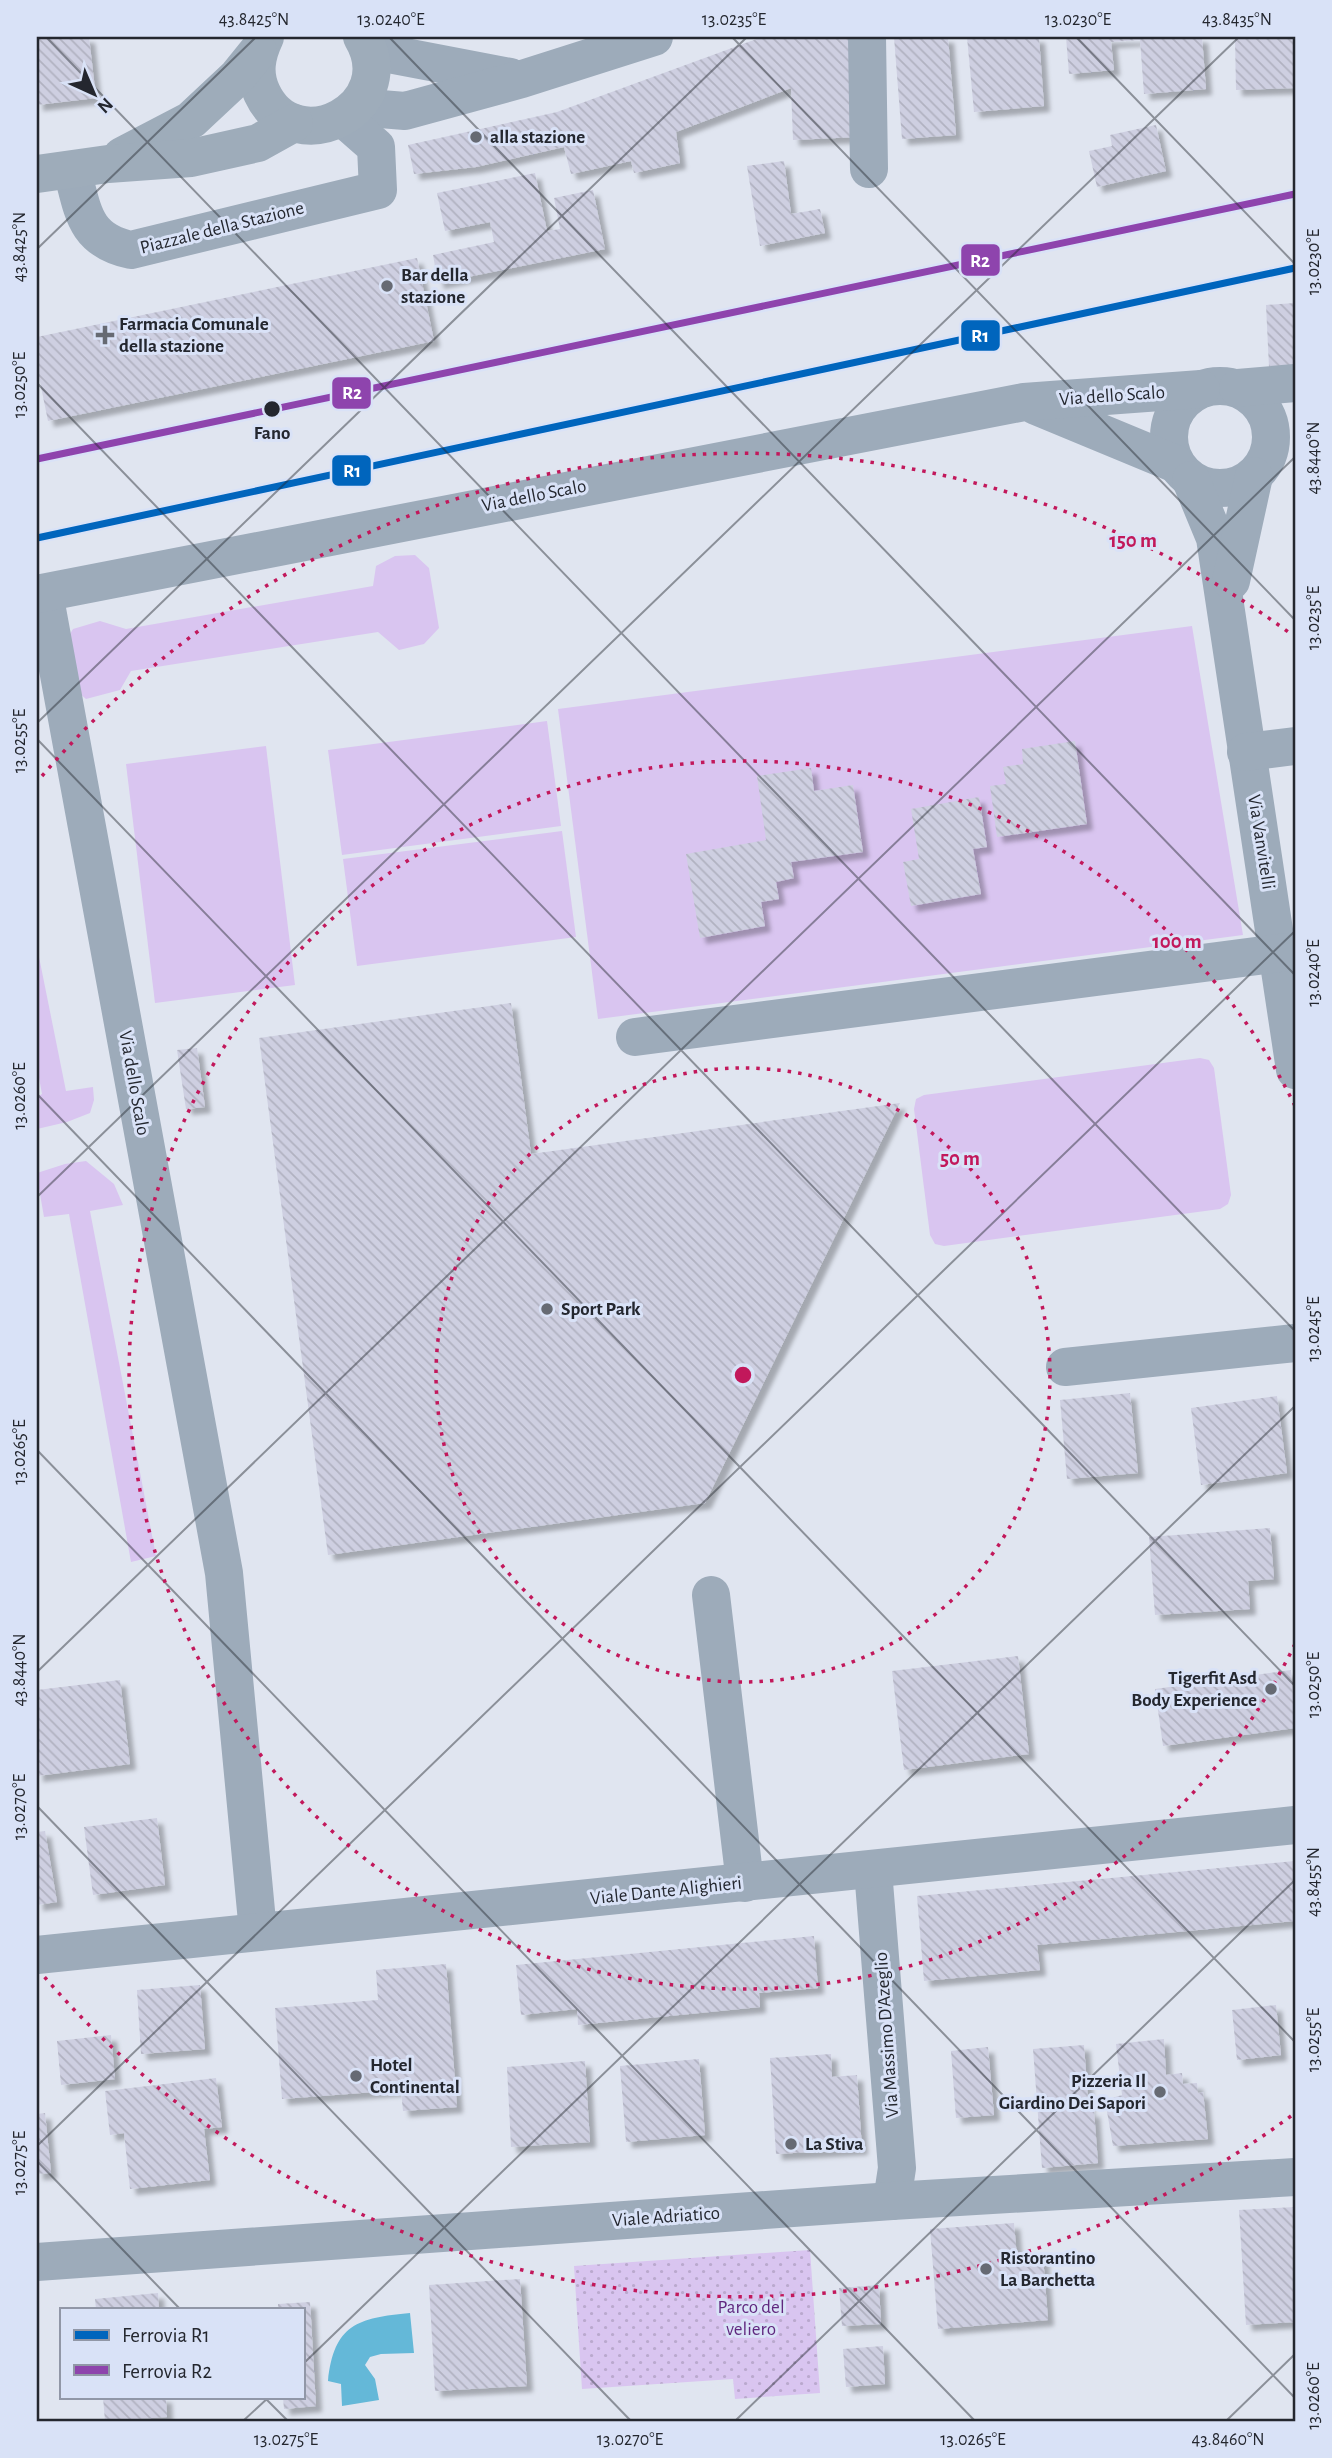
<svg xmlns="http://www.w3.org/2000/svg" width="1332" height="2458" font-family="'Alegreya Sans',sans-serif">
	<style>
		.green { fill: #d9c5f0 }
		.park { fill: url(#park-dots) }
		.water { fill: #64b8d8 }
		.building { fill: url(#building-back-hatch); filter: url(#shadow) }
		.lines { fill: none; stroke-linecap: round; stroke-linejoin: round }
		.minor { stroke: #9dabba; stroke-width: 38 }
		.major { stroke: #9eacba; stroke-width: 38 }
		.rail-1-casing { stroke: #d9e2f7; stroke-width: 12 }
		.rail-2-casing { stroke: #d9e2f7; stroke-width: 12 }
		.rail-1 { stroke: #0065bd; stroke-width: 7 }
		.rail-2 { stroke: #8e44ad; stroke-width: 7 }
		.ticks { fill: none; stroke: #24272f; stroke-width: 2; stroke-opacity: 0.45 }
		.ring { fill: none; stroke: #c2185b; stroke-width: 3.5; stroke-dasharray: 3.5 7 }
		.poi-dot { fill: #666a73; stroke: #d9e2f7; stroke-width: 2.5 }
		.stop-dot { fill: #24272f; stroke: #d9e2f7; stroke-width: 2.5 }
		.labels { text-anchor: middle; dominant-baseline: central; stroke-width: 6; stroke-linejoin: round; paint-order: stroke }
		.poi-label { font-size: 19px; font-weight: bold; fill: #24272f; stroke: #d9e2f7; text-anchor: start }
		.street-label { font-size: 19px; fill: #24272f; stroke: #d9e2f7 }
		.stop-label { font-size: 19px; font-weight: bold; fill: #24272f; stroke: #d9e2f7 }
		.park-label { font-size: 19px; fill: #60287f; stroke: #d9e2f7 }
		.centre { fill: #c2185b; stroke: #d9e2f7; stroke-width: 3.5 }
		.ring-label { font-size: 21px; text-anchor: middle; font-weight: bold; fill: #c2185b; stroke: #d9e2f7; stroke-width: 6; stroke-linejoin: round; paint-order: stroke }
		.line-badge { stroke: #d9e2f7; stroke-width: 2.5 }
		.badge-label { font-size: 19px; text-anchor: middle; font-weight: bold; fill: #fff }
		.neatline { fill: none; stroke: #24272f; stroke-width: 2.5 }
		.ticks-label { font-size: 18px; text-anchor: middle; fill: #24272f }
	</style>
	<defs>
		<pattern id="park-dots" width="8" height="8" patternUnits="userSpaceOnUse" patternTransform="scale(1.75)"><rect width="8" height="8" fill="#d9c5f0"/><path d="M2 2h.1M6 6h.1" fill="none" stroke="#baa9ce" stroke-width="1.8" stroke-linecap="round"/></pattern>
		<pattern id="building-back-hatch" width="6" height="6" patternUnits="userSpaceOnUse" patternTransform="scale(1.75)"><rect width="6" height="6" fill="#cecfe1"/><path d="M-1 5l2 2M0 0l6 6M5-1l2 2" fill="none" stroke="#b1b2c1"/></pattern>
		<filter id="shadow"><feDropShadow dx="6" dy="6" stdDeviation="2" flood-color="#0004"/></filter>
	</defs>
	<rect width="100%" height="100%" fill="#e0e5f0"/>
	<!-- green -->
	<g class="green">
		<path d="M 415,555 L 429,568 L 439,628 L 424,644 L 399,650 L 378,632 L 131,671 L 120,690 L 86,699 L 71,686 L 61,649 L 73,629 L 100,621 L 126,629 L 373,586 L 376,566 L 395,556 Z"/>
		<path d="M 1192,626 L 1243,935 L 598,1019 L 558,709 Z"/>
		<path d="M 547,721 L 561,826 L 342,855 L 328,750 Z"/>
		<path d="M 266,746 L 295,985 L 155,1003 L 126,764 Z"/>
		<path d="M 562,831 L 576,937 L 357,966 L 343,859 Z"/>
		<path d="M 37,947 L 66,1091 L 93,1087 L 94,1100 L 90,1113 L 67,1122 L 37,1129 L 37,1097 L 42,1094 L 37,1067 Z"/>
		<path d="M 1200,1058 L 1209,1060 L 1214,1068 L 1231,1195 L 1228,1204 L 1220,1209 L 944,1246 L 935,1244 L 930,1235 L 914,1109 L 916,1099 L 924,1095 Z"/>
		<path d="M 86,1161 L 114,1184 L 123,1205 L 90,1211 L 156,1556 L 131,1562 L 69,1214 L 44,1217 L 37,1177 L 37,1173 L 65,1164 Z"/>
	</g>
	<!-- park -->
	<path class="park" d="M 810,2250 L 820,2393 L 735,2399 L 733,2379 L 582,2389 L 574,2266 Z"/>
	<!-- water -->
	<path class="water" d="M 410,2313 L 414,2353 L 381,2354 L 370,2357 L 365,2365 L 375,2379 L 379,2400 L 342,2406 L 341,2384 L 328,2381 C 334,2324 358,2318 410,2313 Z"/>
	<!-- building -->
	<g class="building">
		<path d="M 37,37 L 89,37 L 96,98 L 37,105 Z"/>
		<path d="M 762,37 L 854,37 L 858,137 L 793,140 L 791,88 L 676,132 L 680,163 L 634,173 L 631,161 L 571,174 L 564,147 L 476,167 L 414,174 L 408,145 L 557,112 Z"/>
		<path d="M 894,37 L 948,37 L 956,135 L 902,139 Z"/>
		<path d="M 967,37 L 1039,37 L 1044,106 L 974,112 Z"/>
		<path d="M 1066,37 L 1202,37 L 1206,89 L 1144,94 L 1140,40 L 1111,42 L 1114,70 L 1069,74 Z"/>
		<path d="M 1235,37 L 1295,37 L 1295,88 L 1236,90 Z"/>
		<path d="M 1156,125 L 1166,171 L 1097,187 L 1089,151 L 1112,146 L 1110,135 Z"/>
		<path d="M 784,161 L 791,214 L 820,209 L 825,233 L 760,246 L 747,166 Z"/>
		<path d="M 535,173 L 547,231 L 560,229 L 554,198 L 593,190 L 605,249 L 438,283 L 433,255 L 494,242 L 490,222 L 445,231 L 437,193 Z"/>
		<path d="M 417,258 L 434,341 L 48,421 L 37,367 L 37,337 Z"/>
		<path d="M 1295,303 L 1295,366 L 1269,367 L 1266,305 Z"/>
		<path d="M 1075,741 L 1087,824 L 997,837 L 990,786 L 1006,784 L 1003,767 L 1023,764 L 1022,749 Z"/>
		<path d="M 811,768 L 814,791 L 853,785 L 863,852 L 791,862 L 794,878 L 776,882 L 779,899 L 761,902 L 765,926 L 700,938 L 686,854 L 766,840 L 757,776 Z"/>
		<path d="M 979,797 L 987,847 L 973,849 L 981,894 L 911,906 L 903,862 L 919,859 L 911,809 Z"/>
		<path d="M 511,1003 L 531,1154 L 900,1103 L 705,1503 L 328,1555 L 259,1038 Z"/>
		<path d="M 197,1048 L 205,1107 L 186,1109 L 177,1050 Z"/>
		<path d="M 1130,1393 L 1138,1473 L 1067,1479 L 1060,1400 Z"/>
		<path d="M 1277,1396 L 1287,1473 L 1201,1485 L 1191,1408 Z"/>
		<path d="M 1270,1528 L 1274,1579 L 1248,1581 L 1250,1609 L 1155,1615 L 1149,1537 Z"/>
		<path d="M 1018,1656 L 1029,1754 L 904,1770 L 892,1671 Z"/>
		<path d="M 1291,1670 L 1295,1728 L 1163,1746 L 1155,1689 Z"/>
		<path d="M 120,1680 L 130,1764 L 37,1776 L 37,1690 Z"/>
		<path d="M 157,1818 L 165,1885 L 93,1895 L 84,1827 Z"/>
		<path d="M 45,1831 L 57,1902 L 37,1905 L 37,1832 Z"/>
		<path d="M 1295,1861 L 1295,1921 L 1037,1945 L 1040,1970 L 924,1981 L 917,1896 Z"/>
		<path d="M 814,1936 L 818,1988 L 759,1993 L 760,2007 L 578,2025 L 577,2009 L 521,2015 L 516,1965 Z"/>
		<path d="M 446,1964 L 457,2107 L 403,2111 L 401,2090 L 282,2099 L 275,2008 L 378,2000 L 376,1970 Z"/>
		<path d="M 200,1985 L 205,2049 L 141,2054 L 137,1990 Z"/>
		<path d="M 1276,2005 L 1281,2055 L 1237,2060 L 1232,2010 Z"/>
		<path d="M 111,2035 L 115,2079 L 61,2085 L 57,2041 Z"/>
		<path d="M 1164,2039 L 1166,2075 L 1182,2073 L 1183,2084 L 1197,2083 L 1198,2093 L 1203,2092 L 1208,2139 L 1113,2146 L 1105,2100 L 1122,2095 L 1116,2044 Z"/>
		<path d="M 1084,2045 L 1089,2112 L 1094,2111 L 1098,2163 L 1042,2168 L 1033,2049 Z"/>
		<path d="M 988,2047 L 994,2115 L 956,2118 L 951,2051 Z"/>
		<path d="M 831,2054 L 832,2077 L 857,2075 L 862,2149 L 776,2154 L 770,2058 Z"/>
		<path d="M 699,2059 L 705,2135 L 626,2142 L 620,2066 Z"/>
		<path d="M 585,2061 L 590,2142 L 511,2147 L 507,2067 Z"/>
		<path d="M 216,2078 L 222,2127 L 204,2129 L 210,2180 L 130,2189 L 124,2133 L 110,2135 L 105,2091 Z"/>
		<path d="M 45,2113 L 51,2173 L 37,2174 L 37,2114 Z"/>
		<path d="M 1295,2207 L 1295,2322 L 1246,2325 L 1239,2210 Z"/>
		<path d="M 1014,2223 L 1017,2258 L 1043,2256 L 1048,2320 L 938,2329 L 930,2229 Z"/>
		<path d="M 520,2279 L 527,2386 L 435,2391 L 429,2285 Z"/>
		<path d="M 879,2285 L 881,2324 L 842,2326 L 839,2288 Z"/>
		<path d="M 158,2293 L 159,2309 L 96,2309 L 95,2299 Z"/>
		<path d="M 310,2302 L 316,2406 L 284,2409 L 283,2397 L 303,2397 L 303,2309 L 278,2309 L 278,2304 Z"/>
		<path d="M 883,2346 L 885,2384 L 846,2387 L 843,2349 Z"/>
		<path d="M 103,2397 L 166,2397 L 167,2417 L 105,2421 Z"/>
	</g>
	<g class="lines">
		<!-- minor -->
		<g class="minor">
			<path d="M 867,37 L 869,169"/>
			<path d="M 368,46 L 389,54 L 510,77"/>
			<path d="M 356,107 L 405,111 L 522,79 L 654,37"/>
			<path d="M 72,170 C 83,211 84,240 131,250 L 378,190 L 376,147 L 343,118"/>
			<circle cx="1220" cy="437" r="51"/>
			<path d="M 1238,388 L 1295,383"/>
			<path d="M 1036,406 L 1176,464"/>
			<path d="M 1191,480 L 1215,538 L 1295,1070"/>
			<path d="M 1231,581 L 1254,476"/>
			<path d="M 44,593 L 224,1573 L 258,1932"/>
			<path d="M 37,594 L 1024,402 L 1201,389"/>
			<path d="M 1246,752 L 1295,746"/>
			<path d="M 635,1037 L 1295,951"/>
			<path d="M 1065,1367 L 1295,1343"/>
			<path d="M 711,1595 L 745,1883"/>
			<path d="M 873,1870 L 897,2168 L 892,2201"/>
			<path d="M 37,1955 L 1295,1825"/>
			<path d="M 37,2262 L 892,2201 L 1295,2177"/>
		</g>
		<!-- major -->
		<g class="major">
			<path d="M 265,37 C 256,56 253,74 262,93 C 295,164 404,107 362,37"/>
			<path d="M 122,156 L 191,120 L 237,77 L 258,51"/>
			<path d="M 37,174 L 108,164 L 191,158 L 258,143 L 294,123"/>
		</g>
		<defs>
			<path id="rail-1" d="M 37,538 L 1295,268"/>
			<path id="rail-2" d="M 37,459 L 1295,194"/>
		</defs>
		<!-- rail-1 casing -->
		<use href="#rail-1" class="rail-1-casing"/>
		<!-- rail-2 casing -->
		<use href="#rail-2" class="rail-2-casing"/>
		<!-- rail-1 -->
		<use href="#rail-1" class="rail-1"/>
		<!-- rail-2 -->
		<use href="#rail-2" class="rail-2"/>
	</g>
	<!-- ticks -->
	<path class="ticks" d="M 46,37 L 1295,1331M 389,37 L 1295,975M 732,37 L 1295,620M 1076,37 L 1295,264M 37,249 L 256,37M 37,383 L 1295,1686M 37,723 L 747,37M 37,739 L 1295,2042M 37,1094 L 1295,2398M 37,1197 L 1239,37M 37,1450 L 975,2421M 37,1672 L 1295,457M 37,1806 L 631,2421M 37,2146 L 1295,931M 37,2161 L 180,2309M 303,2364 L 1295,1406M 264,2397 L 288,2421M 243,2421 L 269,2397M 735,2421 L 1295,1880M 1226,2421 L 1295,2354"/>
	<!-- distance rings -->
	<g class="ring">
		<circle cx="743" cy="1375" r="307"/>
		<path d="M1295 1644A614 614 0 1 1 1295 1106"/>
		<path d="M1291 2116A922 922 0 0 1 42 1974M42 776A922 922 0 0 1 1291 634"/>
	</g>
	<!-- markers -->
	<g class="poi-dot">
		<circle cx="476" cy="137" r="7"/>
		<circle cx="387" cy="286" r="7"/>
		<path d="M101.5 324.5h7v7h7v7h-7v7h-7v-7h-7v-7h7z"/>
		<circle cx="547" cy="1309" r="7"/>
		<circle cx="1271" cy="1689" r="7"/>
		<circle cx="356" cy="2076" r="7"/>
		<circle cx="1160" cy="2092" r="7"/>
		<circle cx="791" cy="2144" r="7"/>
		<circle cx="986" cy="2269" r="7"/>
	</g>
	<circle class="stop-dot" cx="272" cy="409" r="9"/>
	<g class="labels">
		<!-- poi labels -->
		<g class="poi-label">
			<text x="490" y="137">alla stazione</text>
			<text x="401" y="275">Bar della<tspan x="401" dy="22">stazione</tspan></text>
			<text x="119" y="324">Farmacia Comunale<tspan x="119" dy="22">della stazione</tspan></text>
			<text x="561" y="1309">Sport Park</text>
			<text x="1257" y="1678" text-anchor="end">Tigerfit Asd<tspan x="1257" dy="22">Body Experience</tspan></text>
			<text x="370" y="2065">Hotel<tspan x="370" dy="22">Continental</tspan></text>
			<text x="1146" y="2081" text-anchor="end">Pizzeria Il<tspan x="1146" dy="22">Giardino Dei Sapori</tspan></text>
			<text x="805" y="2144">La Stiva</text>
			<text x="1000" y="2258">Ristorantino<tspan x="1000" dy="22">La Barchetta</tspan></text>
		</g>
		<!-- street labels -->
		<g class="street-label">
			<text transform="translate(222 228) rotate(-14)">Piazzale della Stazione</text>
			<text transform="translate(1112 396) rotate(-4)">Via dello Scalo</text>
			<text transform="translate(534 496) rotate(-11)">Via dello Scalo</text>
			<text transform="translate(1261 842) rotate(81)">Via Vanvitelli</text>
			<text transform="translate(134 1083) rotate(80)">Via dello Scalo</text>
			<text transform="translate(666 1891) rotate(-6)">Viale Dante Alighieri</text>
			<text transform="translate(887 2035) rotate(-94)">Via Massimo D'Azeglio</text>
			<text transform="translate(666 2217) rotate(-4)">Viale Adriatico</text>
		</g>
		<!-- stop labels -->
		<g class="stop-label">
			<text x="272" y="433">Fano</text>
		</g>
		<!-- park labels -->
		<g class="park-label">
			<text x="751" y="2307">Parco del<tspan x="751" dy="22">veliero</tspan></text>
		</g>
	</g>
	<circle cx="743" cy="1375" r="10" class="centre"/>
	<g class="ring-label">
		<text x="1133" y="547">150 m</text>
		<text x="1177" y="948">100 m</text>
		<text x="960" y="1165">50 m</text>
	</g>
	<g class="line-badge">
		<rect x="960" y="243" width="41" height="34" rx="7" fill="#8e44ad"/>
		<rect x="960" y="319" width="41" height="33" rx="7" fill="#0065bd"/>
		<rect x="331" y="376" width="41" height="34" rx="7" fill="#8e44ad"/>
		<rect x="331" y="454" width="41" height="33" rx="7" fill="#0065bd"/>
	</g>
	<g class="badge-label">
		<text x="980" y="267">R2</text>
		<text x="980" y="342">R1</text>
		<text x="352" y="399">R2</text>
		<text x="352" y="477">R1</text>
	</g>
	<!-- border -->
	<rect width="1332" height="2458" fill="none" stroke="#d9e2f7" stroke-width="77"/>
	<!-- legend -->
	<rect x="60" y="2308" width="245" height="91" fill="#d9e2f7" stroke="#9197a7" stroke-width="2"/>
	<rect x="74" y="2330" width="35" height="10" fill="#0065bd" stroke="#9197a7" stroke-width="2"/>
	<text x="122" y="2342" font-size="21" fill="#24272f">Ferrovia R1</text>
	<rect x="74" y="2365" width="35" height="10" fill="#8e44ad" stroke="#9197a7" stroke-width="2"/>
	<text x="122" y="2378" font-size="21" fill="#24272f">Ferrovia R2</text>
	<!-- north arrow -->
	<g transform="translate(94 94) rotate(136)" stroke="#d9e2f7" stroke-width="5" paint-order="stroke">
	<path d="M0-5L12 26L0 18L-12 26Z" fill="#24272f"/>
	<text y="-10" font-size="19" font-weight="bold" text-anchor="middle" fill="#24272f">N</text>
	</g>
	<rect x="38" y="38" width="1256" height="2382" class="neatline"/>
	<g class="ticks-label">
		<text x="254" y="25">43.8425°N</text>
		<text x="391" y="25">13.0240°E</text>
		<text x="734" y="25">13.0235°E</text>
		<text x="1078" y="25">13.0230°E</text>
		<text x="1237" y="25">43.8435°N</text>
		<text transform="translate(19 247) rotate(-90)" y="6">43.8425°N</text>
		<text transform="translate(1313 262) rotate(-90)" y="6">13.0230°E</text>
		<text transform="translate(19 385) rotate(-90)" y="6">13.0250°E</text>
		<text transform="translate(1313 458) rotate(-90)" y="6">43.8440°N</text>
		<text transform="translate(1313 618) rotate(-90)" y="6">13.0235°E</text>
		<text transform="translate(19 741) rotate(-90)" y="6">13.0255°E</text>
		<text transform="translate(1313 973) rotate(-90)" y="6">13.0240°E</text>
		<text transform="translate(19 1096) rotate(-90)" y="6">13.0260°E</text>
		<text transform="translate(1313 1329) rotate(-90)" y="6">13.0245°E</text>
		<text transform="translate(19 1452) rotate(-90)" y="6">13.0265°E</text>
		<text transform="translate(19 1670) rotate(-90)" y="6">43.8440°N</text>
		<text transform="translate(1313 1685) rotate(-90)" y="6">13.0250°E</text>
		<text transform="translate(19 1807) rotate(-90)" y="6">13.0270°E</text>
		<text transform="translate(1313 1882) rotate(-90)" y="6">43.8455°N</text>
		<text transform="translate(1313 2040) rotate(-90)" y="6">13.0255°E</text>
		<text transform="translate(19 2163) rotate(-90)" y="6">13.0275°E</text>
		<text transform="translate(1313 2396) rotate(-90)" y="6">13.0260°E</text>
		<text x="286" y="2445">13.0275°E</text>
		<text x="630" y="2445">13.0270°E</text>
		<text x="973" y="2445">13.0265°E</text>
		<text x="1228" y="2445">43.8460°N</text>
	</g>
</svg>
